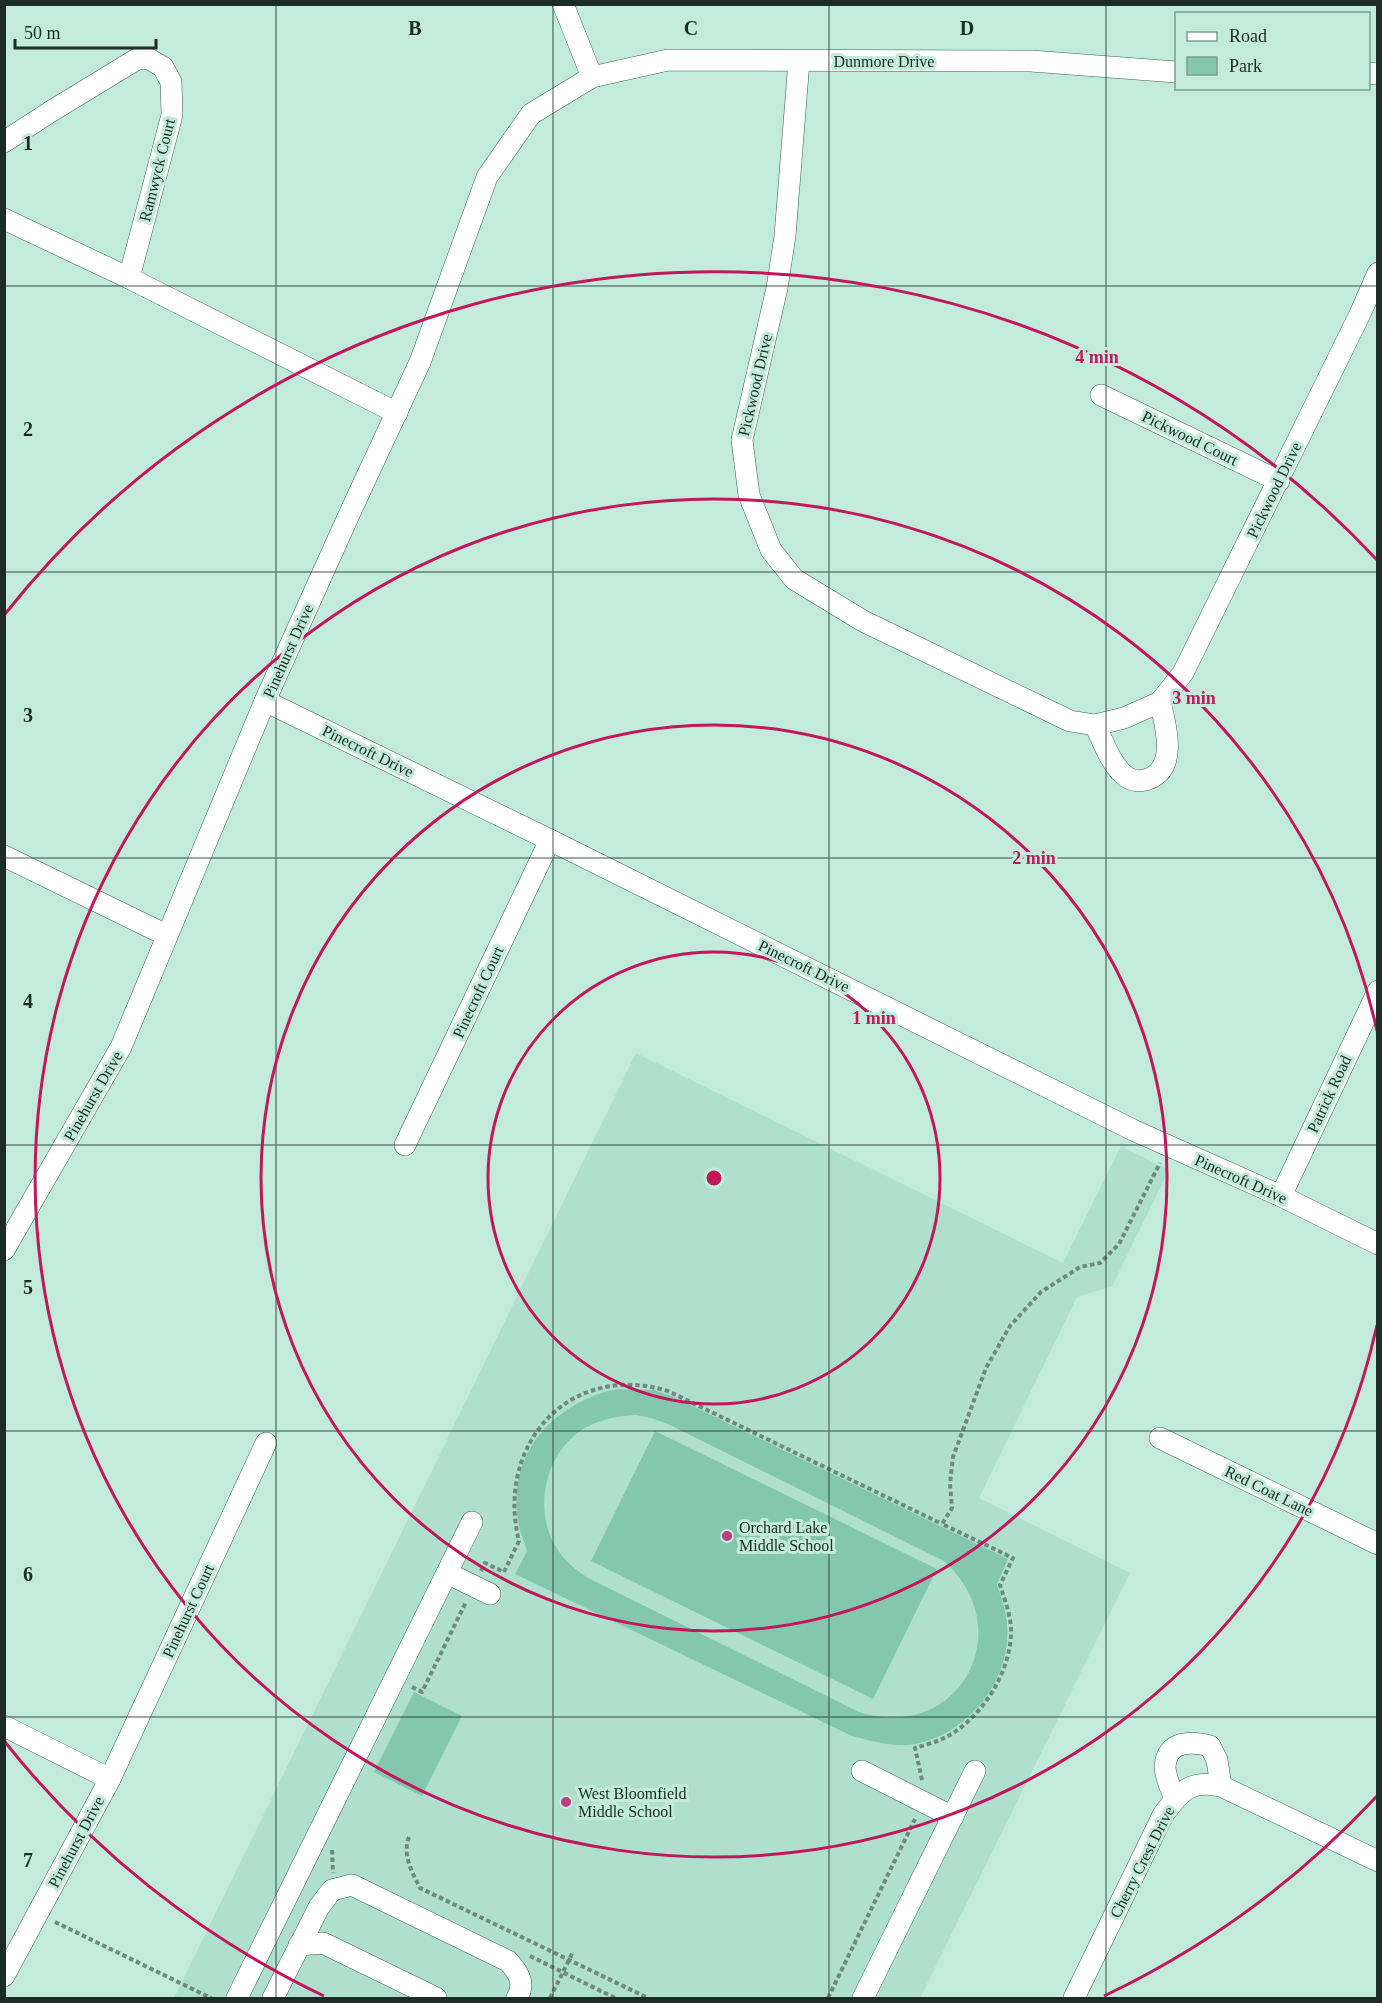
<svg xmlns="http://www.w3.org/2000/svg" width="1382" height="2003" font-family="Georgia,serif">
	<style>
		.built { fill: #afe0ce }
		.green { fill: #84c7af; fill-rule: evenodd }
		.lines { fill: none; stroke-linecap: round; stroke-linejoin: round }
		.minor-casing { stroke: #3c6154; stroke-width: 22 }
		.path { stroke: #6e8a7f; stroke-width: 4; stroke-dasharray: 4.5 3; stroke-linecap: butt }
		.minor { stroke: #fff; stroke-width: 21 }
		.grid { fill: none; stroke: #1b2b25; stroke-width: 1.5; stroke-opacity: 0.55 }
		.ring { fill: none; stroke: #c2185b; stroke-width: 3 }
		.poi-dot { fill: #be3d85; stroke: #c2ebdb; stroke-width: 2 }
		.labels { text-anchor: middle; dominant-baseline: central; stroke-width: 6; stroke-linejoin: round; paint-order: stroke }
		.street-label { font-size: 16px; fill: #1b2b25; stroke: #c2ebdb }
		.poi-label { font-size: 16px; fill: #1b2b25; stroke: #c2ebdb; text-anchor: start }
		.grid-label { font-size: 20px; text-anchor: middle; font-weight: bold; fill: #1b2b25; stroke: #c2ebdb; stroke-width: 6; stroke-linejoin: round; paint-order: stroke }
		.centre { fill: #c2185b; stroke: #c2ebdb; stroke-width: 3 }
		.ring-label { font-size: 18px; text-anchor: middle; font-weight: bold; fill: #c2185b; stroke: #c2ebdb; stroke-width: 6; stroke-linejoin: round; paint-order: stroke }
	</style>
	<rect width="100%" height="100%" fill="#c2ebdb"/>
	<!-- built -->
	<path class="built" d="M 636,1053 L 1063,1263 L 1121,1146 L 1169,1170 L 1112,1286 L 1077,1297 L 979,1498 L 1130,1573 L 920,1998 L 174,1998 Z"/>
	<!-- green -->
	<g class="green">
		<path d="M 617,1389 L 654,1390 L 672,1396 L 1008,1559 L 997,1584 C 1001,1597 1006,1610 1007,1624 C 1012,1679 969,1734 915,1744 C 895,1748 871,1741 852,1736 L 515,1574 L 527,1551 C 524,1541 519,1530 518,1520 C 507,1453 555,1402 617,1389 ZM 636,1415 L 651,1418 L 670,1425 L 944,1561 C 1021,1631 958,1744 859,1712 L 588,1578 C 578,1571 568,1564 560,1553 C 530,1513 544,1447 591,1425 C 606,1418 620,1416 636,1415 Z"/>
		<path d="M 655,1431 L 937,1569 L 873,1699 L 591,1561 Z"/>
		<path d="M 414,1692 L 462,1716 L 422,1796 L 374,1772 Z"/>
	</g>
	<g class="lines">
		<defs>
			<g id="minor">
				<path d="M 563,4 L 592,77"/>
				<path d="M 799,61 L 785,236 L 777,288 L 742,440 L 749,495 L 771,550 L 794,579 L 863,621 L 1070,721 L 1095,725 L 1124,718 L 1160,702 L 1183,673 L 1360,314 L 1378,273"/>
				<path d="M 1368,74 L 1378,73"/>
				<path d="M 4,142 L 50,112 L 137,59 L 149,59 L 163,67 L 171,82 L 172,115 L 129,278 L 4,219"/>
				<path d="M 129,278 L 397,413"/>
				<path d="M 1101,395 L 1279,481"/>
				<path d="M 265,701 L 550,840 L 1133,1130 L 1281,1196 L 1378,1244"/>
				<path d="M 1095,725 C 1103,741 1110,762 1123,774 C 1129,780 1136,782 1145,780 C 1179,771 1166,726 1160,702"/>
				<path d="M 4,856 L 166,935"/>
				<path d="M 405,1145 L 550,840"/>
				<path d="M 1281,1196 L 1378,991"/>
				<path d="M 4,1250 L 121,1047 L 265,701 L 353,506 L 420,362 L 487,177 L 531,114 L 592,77 L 668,60 L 1031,61 L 1176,72"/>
				<path d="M 1160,1438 L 1378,1544"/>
				<path d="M 447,1573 L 490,1594"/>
				<path d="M 4,1726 L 110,1779"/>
				<path d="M 862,1771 L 953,1817"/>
				<path d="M 1175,1799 C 1171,1789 1165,1777 1165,1766 C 1167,1740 1192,1741 1210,1746 L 1217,1760 L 1221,1786"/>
				<path d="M 299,1945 L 323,1943 L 436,1998"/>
				<path d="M 4,1976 L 110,1779 L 266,1443"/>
				<path d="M 237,1998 L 472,1522"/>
				<path d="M 273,1998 L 319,1907 L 332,1890 L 352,1885 L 508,1961 C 518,1972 526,1983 517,1998"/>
				<path d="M 863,1998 L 975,1771"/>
				<path d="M 1074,1998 L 1163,1815 C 1180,1792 1190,1779 1221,1786 L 1378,1861"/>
			</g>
		</defs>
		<!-- minor casing -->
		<use href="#minor" class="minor-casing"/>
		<!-- path -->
		<g class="path">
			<path d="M 481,1571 L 485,1563 L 504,1572 L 519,1541 C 495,1445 569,1361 668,1391 L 942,1524"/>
			<path d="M 412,1687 L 422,1692 L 466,1602"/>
			<path d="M 922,1780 L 915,1748 C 924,1745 934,1743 942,1739 C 979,1722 1009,1676 1011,1635 C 1012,1618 1005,1601 1000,1585 L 1013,1558 L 942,1524 L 952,1508 L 950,1484 L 953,1457 L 986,1368 L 1010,1326 L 1041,1292 L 1080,1267 L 1100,1263 L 1119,1244 L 1160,1163"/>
			<path d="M 409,1837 C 402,1855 412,1872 420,1888 L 648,1998"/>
			<path d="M 332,1850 L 333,1873"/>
			<path d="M 55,1922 L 211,1998"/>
			<path d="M 530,1956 L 615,1998"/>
			<path d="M 550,1998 L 573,1952"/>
			<path d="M 828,1998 L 915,1819"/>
		</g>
		<!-- minor -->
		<use href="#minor" class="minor"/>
	</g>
	<!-- grid -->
	<path class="grid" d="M 276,4 L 276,1998M 553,4 L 553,1998M 829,4 L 829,1998M 1106,4 L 1106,1998M 4,286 L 1378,286M 4,572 L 1378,572M 4,858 L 1378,858M 4,1145 L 1378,1145M 4,1431 L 1378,1431M 4,1717 L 1378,1717"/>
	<!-- distance rings -->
	<g class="ring">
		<circle cx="714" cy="1178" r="226"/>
		<circle cx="714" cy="1178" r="453"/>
		<path d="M1377 1325A679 679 0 1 1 1377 1031"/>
		<path d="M1377 1796A906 906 0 0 1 1104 1996M324 1996A906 906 0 0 1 5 1742M5 614A906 906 0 0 1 1377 560"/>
	</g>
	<!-- markers -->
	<g class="poi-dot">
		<circle cx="727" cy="1536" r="6"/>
		<circle cx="566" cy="1802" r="6"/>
	</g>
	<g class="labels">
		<!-- street labels -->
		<g class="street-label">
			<text x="884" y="61">Dunmore Drive</text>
			<text transform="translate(157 170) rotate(-76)">Ramwyck Court</text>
			<text transform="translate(755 385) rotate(-77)">Pickwood Drive</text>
			<text transform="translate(1190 438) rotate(26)">Pickwood Court</text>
			<text transform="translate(1274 490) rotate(-64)">Pickwood Drive</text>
			<text transform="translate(288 651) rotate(-66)">Pinehurst Drive</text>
			<text transform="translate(368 751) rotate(26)">Pinecroft Drive</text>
			<text transform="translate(804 966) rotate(26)">Pinecroft Drive</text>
			<text transform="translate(478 992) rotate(-65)">Pinecroft Court</text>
			<text transform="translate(1329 1094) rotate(-65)">Patrick Road</text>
			<text transform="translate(93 1096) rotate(-60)">Pinehurst Drive</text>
			<text transform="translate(1241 1179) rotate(24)">Pinecroft Drive</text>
			<text transform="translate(1269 1491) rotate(26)">Red Coat Lane</text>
			<text transform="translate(188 1611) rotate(-65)">Pinehurst Court</text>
			<text transform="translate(76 1842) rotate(-62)">Pinehurst Drive</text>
			<text transform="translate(1142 1862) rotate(-63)">Cherry Crest Drive</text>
		</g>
		<!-- poi labels -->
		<g class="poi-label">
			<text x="739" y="1527">Orchard Lake<tspan x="739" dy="18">Middle School</tspan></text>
			<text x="578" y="1793">West Bloomfield<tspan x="578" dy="18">Middle School</tspan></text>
		</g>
	</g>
	<g class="grid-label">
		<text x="415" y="35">B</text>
		<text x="691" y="35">C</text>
		<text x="967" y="35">D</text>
		<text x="28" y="150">1</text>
		<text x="28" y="436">2</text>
		<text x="28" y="722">3</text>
		<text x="28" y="1008">4</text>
		<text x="28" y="1294">5</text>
		<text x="28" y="1581">6</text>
		<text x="28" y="1867">7</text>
	</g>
	<circle cx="714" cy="1178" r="9" class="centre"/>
	<g class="ring-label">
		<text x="1097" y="363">4 min</text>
		<text x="1194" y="704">3 min</text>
		<text x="1034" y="864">2 min</text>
		<text x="874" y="1024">1 min</text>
	</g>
	<!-- border -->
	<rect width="1382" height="2003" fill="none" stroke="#1b2b25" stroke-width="12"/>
	<!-- legend -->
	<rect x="1175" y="12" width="195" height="78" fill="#c2ebdb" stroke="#7f9e92" stroke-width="1.5"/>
	<rect x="1187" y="32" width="30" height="9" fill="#ffffff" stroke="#7f9e92" stroke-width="1.5"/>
	<text x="1229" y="42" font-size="18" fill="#1b2b25">Road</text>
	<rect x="1187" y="57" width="30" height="18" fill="#84c7af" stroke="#7f9e92" stroke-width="1.5"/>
	<text x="1229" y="72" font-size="18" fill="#1b2b25">Park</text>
	<!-- scale -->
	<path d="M15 39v9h141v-9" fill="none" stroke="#1b2b25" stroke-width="3"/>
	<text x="24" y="39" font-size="18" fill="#1b2b25" stroke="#c2ebdb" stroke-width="4.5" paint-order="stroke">50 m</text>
</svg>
